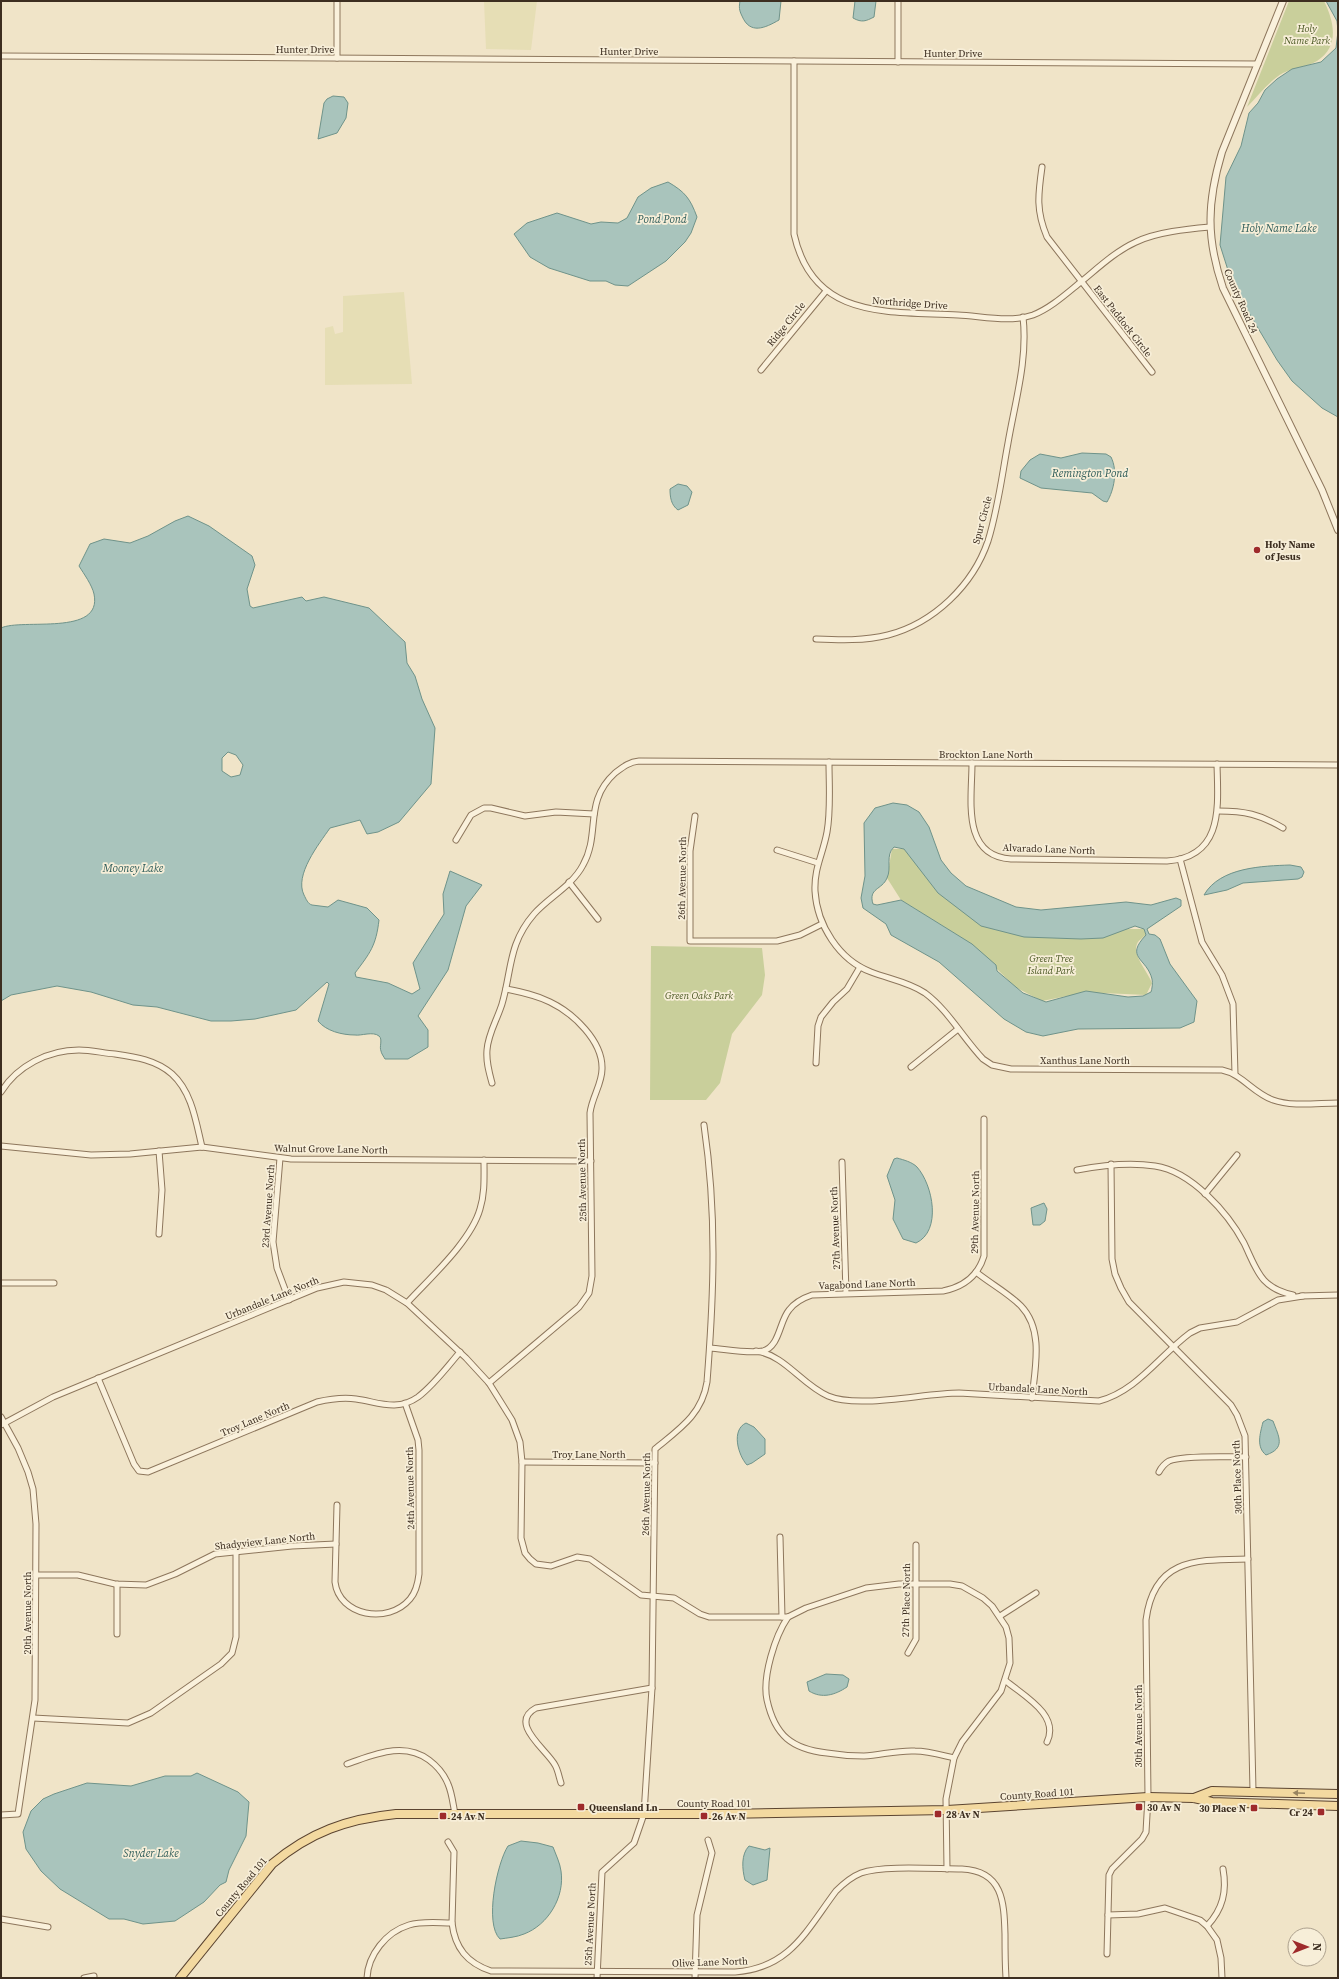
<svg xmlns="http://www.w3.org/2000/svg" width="1339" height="1979" font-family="'Source Serif 4',serif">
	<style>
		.farmland { fill: #e6deb5 }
		.green { fill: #c9cf9b }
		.water { fill: #a9c4bc; stroke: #6f938a; fill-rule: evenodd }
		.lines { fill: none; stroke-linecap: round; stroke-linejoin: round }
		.minor-casing { stroke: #8d765c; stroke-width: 7 }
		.tertiary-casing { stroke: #8d765c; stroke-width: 8 }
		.primary-casing { stroke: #5b4430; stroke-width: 10 }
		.minor { stroke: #faf1dc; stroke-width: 5 }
		.tertiary { stroke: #faf1dc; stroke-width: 6 }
		.primary { stroke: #f3d9a0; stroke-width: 8 }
		.oneway { fill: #988460 }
		.poi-dot { fill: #9e2a2b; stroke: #f7eed8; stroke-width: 1.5 }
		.labels { text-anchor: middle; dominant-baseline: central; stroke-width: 3.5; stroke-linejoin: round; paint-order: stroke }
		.park-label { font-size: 10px; font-style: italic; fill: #4d5a26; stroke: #f7eed8 }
		.street-label { font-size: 10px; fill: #3d2e20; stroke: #f7eed8 }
		.poi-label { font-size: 10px; font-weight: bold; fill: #3d2e20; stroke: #f7eed8; text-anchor: start }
		.water-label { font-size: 11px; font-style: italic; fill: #2f5d5a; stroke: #f7eed8 }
	</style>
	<rect width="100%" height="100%" fill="#f0e4c8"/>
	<!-- farmland -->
	<g class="farmland">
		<path d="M 484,1 L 537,1 L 531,50 L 486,49 Z"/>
		<path d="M 404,292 L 412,384 L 325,385 L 325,328 L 333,326 L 335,334 L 343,332 L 343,296 Z"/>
	</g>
	<!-- green -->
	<g class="green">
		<path d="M 1289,1 L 1324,1 C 1335,23 1339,47 1317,61 C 1307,67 1293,68 1283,73 C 1269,81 1258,96 1247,107 Z"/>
		<path d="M 892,849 L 904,849 L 995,930 L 1144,929 L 1146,935 C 1143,937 1138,941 1137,944 C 1132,955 1148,972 1152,983 L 1146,995 L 1103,993 L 1067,996 L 1042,1001 L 1015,987 L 988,960 L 959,936 L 901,900 L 887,878 Z"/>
		<path d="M 651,946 L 762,948 L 765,975 L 762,995 L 732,1034 L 720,1083 L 706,1100 L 650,1100 Z"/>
	</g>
	<!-- water -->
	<g class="water">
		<path d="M 740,1 L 781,1 L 779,20 C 765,28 750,35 742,16 C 739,10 739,7 740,1 Z"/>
		<path d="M 855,1 L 876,1 L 874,17 C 866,21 862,23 853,18 Z"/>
		<path d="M 1326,1 L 1338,1 L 1338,417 L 1322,408 L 1292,381 L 1277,360 L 1233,286 L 1220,245 L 1226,177 L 1241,146 L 1249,113 L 1258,103 L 1265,90 L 1277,79 L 1292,69 L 1321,62 L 1336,48 L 1338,31 L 1337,21 Z"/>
		<path d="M 333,96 L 344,97 L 348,103 L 346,118 L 337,133 L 318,139 L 324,103 L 327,99 Z"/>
		<path d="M 668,182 C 685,192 690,198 697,217 L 691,233 L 685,242 L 666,261 L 628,286 L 615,285 L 606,281 L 590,281 L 549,268 L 530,257 L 514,234 L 527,223 L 557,213 L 591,224 L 601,222 L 618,223 L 627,218 L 638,197 L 651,188 Z"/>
		<path d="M 1082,453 L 1106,454 L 1111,457 C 1118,471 1114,490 1107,502 L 1103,501 L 1092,493 L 1041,488 L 1020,478 L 1021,471 L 1030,460 L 1040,454 L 1061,458 Z"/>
		<path d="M 678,484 L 687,486 L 692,492 L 688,505 L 678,510 C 671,505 670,497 670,489 Z"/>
		<path d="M 188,516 L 209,526 L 252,556 L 255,565 L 247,589 L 250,606 L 253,608 L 302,597 L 306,601 L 324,597 L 369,608 L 405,642 L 407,663 L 415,676 L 422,699 L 435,728 L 431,784 L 399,822 L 378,832 L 367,834 L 360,820 L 330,828 C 319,844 294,875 304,895 C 306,899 308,904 312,905 C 317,906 323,906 328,907 L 338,900 L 367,908 L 379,920 C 376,946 370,953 355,973 L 356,977 L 388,983 L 412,994 L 420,989 L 413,963 L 444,914 L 443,894 L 450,871 L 482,885 L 466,906 L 448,970 L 418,1016 L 428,1030 L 428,1047 L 408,1059 L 385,1059 C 384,1057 381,1053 381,1051 C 379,1047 383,1039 379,1036 C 373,1031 361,1036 355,1035 C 342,1035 326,1031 318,1021 L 329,984 L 327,982 L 296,1010 L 255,1019 L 231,1021 L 211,1021 L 157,1007 L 133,1005 L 91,992 L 57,986 L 11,995 L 1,1001 L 1,628 C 22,618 103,637 94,594 C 92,585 84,574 79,566 L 90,544 L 104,539 L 130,543 L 148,536 L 175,521 ZM 228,752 L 236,755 L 243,765 L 240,775 L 231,777 L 222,771 L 222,758 Z"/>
		<path d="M 893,803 L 907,805 L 919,812 L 929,827 L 941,860 L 951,873 L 966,886 L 1016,907 L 1041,910 L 1126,902 L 1151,905 L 1176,898 L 1181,900 L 1181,906 L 1147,929 L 1149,934 L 1155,935 L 1160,939 L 1170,964 L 1197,1001 L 1194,1022 L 1180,1028 L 1078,1029 L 1043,1036 L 1026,1032 L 1004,1019 L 939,962 L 891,935 L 886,924 L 863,908 L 861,898 L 865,876 L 864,823 L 875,808 ZM 894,847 L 904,849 L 938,893 L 981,926 L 1024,937 L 1081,939 L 1103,938 L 1135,926 L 1144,929 L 1146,935 C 1124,958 1147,958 1152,979 C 1153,983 1152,989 1151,992 L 1143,996 L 1128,997 L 1086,991 L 1046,1002 L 1023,993 L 997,971 L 996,965 L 972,944 L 901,900 L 877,905 L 873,904 C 868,888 882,890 887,878 C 892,868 885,855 894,847 Z"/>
		<path d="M 1290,865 L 1301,867 L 1304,872 L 1302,877 L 1298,879 L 1243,883 L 1227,890 L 1204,895 C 1220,867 1263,866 1290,865 Z"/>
		<path d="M 897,1158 C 904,1160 912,1162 917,1167 C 933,1185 942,1231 916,1243 L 903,1239 L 893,1219 L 895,1200 L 887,1176 L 894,1159 Z"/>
		<path d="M 1044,1203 L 1047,1209 L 1045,1221 L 1040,1225 L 1033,1225 L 1031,1208 Z"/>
		<path d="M 1268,1419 L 1273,1421 C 1279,1437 1286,1448 1266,1455 C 1256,1447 1260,1434 1263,1422 Z"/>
		<path d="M 746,1423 L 754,1427 L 765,1439 L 765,1454 L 752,1463 L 747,1465 C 738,1455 731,1430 746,1423 Z"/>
		<path d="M 826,1674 L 843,1675 L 849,1679 L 847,1687 C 835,1695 822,1699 809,1691 L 807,1682 Z"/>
		<path d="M 197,1773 L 238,1792 L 249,1802 L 246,1836 L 229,1870 L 226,1882 L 220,1885 L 204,1902 L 175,1921 L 143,1924 L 124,1919 L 109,1919 L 60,1889 L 41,1871 L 26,1849 L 23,1832 L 31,1811 L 43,1799 L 54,1794 L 87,1783 L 131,1786 L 165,1776 L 191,1776 Z"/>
		<path d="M 521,1841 L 538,1843 L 553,1847 C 556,1855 560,1863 561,1871 C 565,1897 548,1925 524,1934 C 517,1937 507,1938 500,1939 C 484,1924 497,1863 508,1846 Z"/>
		<path d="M 749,1846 L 765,1850 L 770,1848 L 767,1880 L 753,1885 L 745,1880 C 742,1869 741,1854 749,1846 Z"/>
	</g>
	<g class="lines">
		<defs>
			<g id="minor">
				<path d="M 337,1 L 337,58"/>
				<path d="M 1,56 L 1258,64"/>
				<path d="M 794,61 L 794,234 C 813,320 887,311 958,315 C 981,316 1011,323 1033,315 C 1051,308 1067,293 1082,281 C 1099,267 1116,251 1136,242 C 1156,232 1188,229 1210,227"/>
				<path d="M 898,62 L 898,1"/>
				<path d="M 1042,167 C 1038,195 1036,211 1047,237 L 1152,372"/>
				<path d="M 761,370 L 826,291"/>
				<path d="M 816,639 C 839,640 865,641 888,635 C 934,623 973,585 988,541 C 998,509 1002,475 1008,443 C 1015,402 1028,359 1023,317"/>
				<path d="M 829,762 C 829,785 831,810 827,832 C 823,854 814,868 815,891 C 817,925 839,960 871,972 C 889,979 909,982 925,993 C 948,1010 963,1038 983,1059 L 992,1065 L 1011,1069 L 1222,1070 C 1242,1074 1253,1093 1273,1100 C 1292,1107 1318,1103 1338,1103"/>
				<path d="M 972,763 C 972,799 961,856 1011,859 L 1167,861 C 1224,857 1218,806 1217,764"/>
				<path d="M 1218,811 C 1245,811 1259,814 1283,828"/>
				<path d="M 695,816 L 690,851 L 690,941 L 777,941 L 800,935 L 822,924"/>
				<path d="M 456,840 L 471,815 L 484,808 L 491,808 L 525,816 L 556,812 L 594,814"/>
				<path d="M 777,850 L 818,863"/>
				<path d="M 1180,859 L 1202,942 L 1222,975 L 1233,1004 L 1235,1074"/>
				<path d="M 569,882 L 598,919"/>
				<path d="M 816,1063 L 818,1026 L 821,1017 L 833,1002 L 847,989 L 860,967"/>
				<path d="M 911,1067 L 958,1029"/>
				<path d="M 492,1083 C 489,1072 486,1062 487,1050 C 488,1034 497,1020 502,1004 C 512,970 508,944 534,914 C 549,897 572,886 583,865 C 601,833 583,802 615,773 C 623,767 629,762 639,761 L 1338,765"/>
				<path d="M 1,1092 C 17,1066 48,1050 79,1050 C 91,1050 103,1053 115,1054 C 136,1057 156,1060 172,1074 C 192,1092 196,1122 202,1147"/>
				<path d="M 1,1146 L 91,1155 L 130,1154 L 202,1147 L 291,1159 L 591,1161"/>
				<path d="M 159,1151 L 162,1190 L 159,1234"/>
				<path d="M 280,1158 L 273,1242 L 277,1268 L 289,1300"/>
				<path d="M 842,1162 L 846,1293"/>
				<path d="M 1111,1164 L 1112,1259 L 1115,1274 L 1121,1288 L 1129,1302 L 1231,1405 L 1237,1415 L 1245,1436 L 1253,1791"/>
				<path d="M 1077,1170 C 1103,1165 1129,1162 1155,1166 C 1191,1171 1228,1213 1244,1243 C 1257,1270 1260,1288 1293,1295"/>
				<path d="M 1205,1194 L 1237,1155"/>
				<path d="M 976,1272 C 991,1284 1008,1293 1021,1306 C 1044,1330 1035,1368 1032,1398"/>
				<path d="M 1,1283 L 54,1283"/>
				<path d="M 1301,1296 L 1338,1295"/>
				<path d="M 407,1303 C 430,1278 471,1241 480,1209 C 485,1193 484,1177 484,1160"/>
				<path d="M 710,1348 C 724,1349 749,1354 763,1351 C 780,1346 779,1322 789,1310 C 795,1302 803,1298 812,1295 L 943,1291 C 963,1287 978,1276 984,1256 L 984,1119"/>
				<path d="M 756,1351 C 785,1355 802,1385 828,1396 C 859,1409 924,1393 959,1393 L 1099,1401 C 1137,1391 1159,1356 1190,1333 L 1200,1328 L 1237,1322 L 1278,1300 L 1303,1296"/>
				<path d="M 98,1378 L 134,1464 L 139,1471 L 148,1472 L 317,1402 C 330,1399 342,1397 356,1399 C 378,1402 397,1412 418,1397 C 434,1385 447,1367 460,1352"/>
				<path d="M 489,1383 L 579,1307 L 589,1293 L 592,1276 L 590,1113 C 592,1097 602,1084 602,1069 C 603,1041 573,1013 550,1002 C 536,995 521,992 506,989"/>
				<path d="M 1,1417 L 18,1448 L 28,1472 L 33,1489 L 36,1524 L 35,1700 L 18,1814 L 1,1815"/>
				<path d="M 1,1425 L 53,1397 L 317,1288 L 344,1282 L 372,1285 L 386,1290 L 407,1303 L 466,1358 L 489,1383 L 512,1420 L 520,1442 L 522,1462 L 521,1538 L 525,1553 L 530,1559 L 536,1564 L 551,1566 L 577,1557 L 590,1559 L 641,1595 L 674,1598 L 700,1614 L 709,1617 L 788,1617 L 806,1608 L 866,1588 L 899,1584 L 950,1584 L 962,1586 L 983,1598 L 992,1606 L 1006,1627 L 1009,1638 L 1010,1663 L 1001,1691 L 962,1742 L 954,1758 L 946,1799 L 947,1869"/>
				<path d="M 522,1462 L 655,1463"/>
				<path d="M 1159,1472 C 1161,1468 1164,1464 1169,1461 C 1184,1455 1228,1457 1246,1457"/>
				<path d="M 337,1505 L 335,1582 C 339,1616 388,1625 410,1599 C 416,1592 418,1583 419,1574 L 419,1450 L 418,1440 L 405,1403"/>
				<path d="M 780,1537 L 782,1617"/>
				<path d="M 36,1575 L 78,1575 L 115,1584 L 146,1585 L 175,1574 L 215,1554 L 292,1546 L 336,1544"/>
				<path d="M 117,1584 L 117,1634"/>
				<path d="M 1000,1616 L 1036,1593"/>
				<path d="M 788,1617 C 775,1636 762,1677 767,1700 C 775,1736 792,1749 827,1753 C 839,1755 852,1756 864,1756 C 881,1755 898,1750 915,1751 C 928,1751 941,1755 954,1758"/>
				<path d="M 908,1653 L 916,1639 L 916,1545"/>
				<path d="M 1006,1681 C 1024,1696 1060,1715 1047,1742"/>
				<path d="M 33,1718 L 128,1723 L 151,1713 L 221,1664 L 232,1653 L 236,1637 L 236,1551"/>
				<path d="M 347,1764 C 374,1755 403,1741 429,1760 C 437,1766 444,1774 448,1784 C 452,1793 453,1804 455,1814"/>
				<path d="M 561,1783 C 559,1777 558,1770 555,1765 C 546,1749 508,1723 536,1708 L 652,1688"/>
				<path d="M 448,1842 L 454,1852 L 452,1923 C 455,1948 467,1963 491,1971 L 735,1972 C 790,1968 806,1931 836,1891 C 843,1884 851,1877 861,1873 C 883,1865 936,1869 962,1869 C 1003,1871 1004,1902 1005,1934 C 1005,1949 1005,1963 1006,1978"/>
				<path d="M 1108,1915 L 1138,1914 L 1165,1908 L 1200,1920 L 1207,1926 L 1217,1940 L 1221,1958 L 1222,1978"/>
				<path d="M 1,1919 L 48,1927"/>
				<path d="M 1207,1926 C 1223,1909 1227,1891 1223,1869"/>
				<path d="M 1107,1954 L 1109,1875 L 1112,1869 L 1142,1839 L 1146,1832 L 1148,1797 L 1146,1620 C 1154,1557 1198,1560 1248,1559"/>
				<path d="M 84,1978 L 94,1976"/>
				<path d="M 367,1978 C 368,1955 386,1932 409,1925 C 422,1921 438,1923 452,1923"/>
				<path d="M 597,1978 L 602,1872 L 634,1843 L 644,1814 L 652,1688 L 655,1449 C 678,1430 702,1415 707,1382 C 714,1293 717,1214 704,1125"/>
				<path d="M 695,1978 L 697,1915 L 712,1853 L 708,1840"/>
			</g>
			<path id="tertiary" d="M 1283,1 L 1222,152 C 1207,202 1206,238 1223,288 L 1322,490 L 1338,530"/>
			<g id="primary">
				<path d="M 1194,1798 L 1212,1791 L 1338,1794"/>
				<path d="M 180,1978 L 272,1864 C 310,1832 347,1819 396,1814 L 722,1814 L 947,1810 L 1148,1797 L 1194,1798 L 1212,1802 L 1338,1806"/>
			</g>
		</defs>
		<!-- minor casing -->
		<use href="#minor" class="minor-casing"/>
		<!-- tertiary casing -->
		<use href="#tertiary" class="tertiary-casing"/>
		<!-- primary casing -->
		<use href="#primary" class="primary-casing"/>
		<!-- minor -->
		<use href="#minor" class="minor"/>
		<!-- tertiary -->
		<use href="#tertiary" class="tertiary"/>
		<!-- primary -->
		<use href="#primary" class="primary"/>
	</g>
	<!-- one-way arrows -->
	<defs><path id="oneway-solid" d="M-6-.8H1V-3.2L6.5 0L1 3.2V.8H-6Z"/></defs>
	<use class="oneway" href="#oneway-solid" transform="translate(1299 1793) rotate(-178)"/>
	<!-- markers -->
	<g class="poi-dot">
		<circle cx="1257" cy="550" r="4"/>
		<rect x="577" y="1803" width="8" height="8" rx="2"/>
		<rect x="1135" y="1803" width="8" height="8" rx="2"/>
		<rect x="1250" y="1804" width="8" height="8" rx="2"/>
		<rect x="1317" y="1808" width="8" height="8" rx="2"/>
		<rect x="934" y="1810" width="8" height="8" rx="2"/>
		<rect x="439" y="1812" width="8" height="8" rx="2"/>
		<rect x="700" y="1812" width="8" height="8" rx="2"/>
	</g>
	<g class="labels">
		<!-- park labels -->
		<g class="park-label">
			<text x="1307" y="28">Holy<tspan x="1307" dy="12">Name Park</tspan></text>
			<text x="1051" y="958">Green Tree<tspan x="1051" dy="12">Island Park</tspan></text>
			<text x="699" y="995">Green Oaks Park</text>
		</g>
		<!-- street labels -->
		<g class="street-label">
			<text x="305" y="49">Hunter Drive</text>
			<text x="629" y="51">Hunter Drive</text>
			<text x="953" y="53">Hunter Drive</text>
			<text transform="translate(1241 301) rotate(66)">County Road 24</text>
			<text transform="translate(910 303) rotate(4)">Northridge Drive</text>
			<text transform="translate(1123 321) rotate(52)">East Paddock Circle</text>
			<text transform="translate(786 324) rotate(-51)">Ridge Circle</text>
			<text transform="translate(982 520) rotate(-75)">Spur Circle</text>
			<text x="986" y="754">Brockton Lane North</text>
			<text transform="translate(1049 849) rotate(2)">Alvarado Lane North</text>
			<text transform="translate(682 878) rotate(-89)">26th Avenue North</text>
			<text x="1085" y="1060">Xanthus Lane North</text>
			<text transform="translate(331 1149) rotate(1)">Walnut Grove Lane North</text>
			<text transform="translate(582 1180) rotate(-91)">25th Avenue North</text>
			<text transform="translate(268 1206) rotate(-86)">23rd Avenue North</text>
			<text transform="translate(975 1212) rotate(-89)">29th Avenue North</text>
			<text transform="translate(835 1228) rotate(-92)">27th Avenue North</text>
			<text transform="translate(867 1284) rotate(-2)">Vagabond Lane North</text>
			<text transform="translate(272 1298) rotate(-22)">Urbandale Lane North</text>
			<text transform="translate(1038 1389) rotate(3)">Urbandale Lane North</text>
			<text transform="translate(255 1419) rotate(-23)">Troy Lane North</text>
			<text x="589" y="1454">Troy Lane North</text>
			<text transform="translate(1237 1477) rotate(-92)">30th Place North</text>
			<text transform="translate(410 1488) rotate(-91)">24th Avenue North</text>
			<text transform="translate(646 1494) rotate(-89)">26th Avenue North</text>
			<text transform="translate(265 1541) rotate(-6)">Shadyview Lane North</text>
			<text transform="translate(906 1600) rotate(-89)">27th Place North</text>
			<text transform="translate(27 1613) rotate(-90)">20th Avenue North</text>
			<text transform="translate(1138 1726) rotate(-90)">30th Avenue North</text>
			<text transform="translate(1037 1794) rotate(-4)">County Road 101</text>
			<text x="714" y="1803">County Road 101</text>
			<text transform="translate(241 1887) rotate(-50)">County Road 101</text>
			<text transform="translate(590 1924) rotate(-87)">25th Avenue North</text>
			<text transform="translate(710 1962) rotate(-2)">Olive Lane North</text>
		</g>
		<!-- poi labels -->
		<g class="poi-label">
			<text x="1265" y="544">Holy Name<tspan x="1265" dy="12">of Jesus</tspan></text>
			<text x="589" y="1807">Queensland Ln</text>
			<text x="1147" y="1807">30 Av N</text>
			<text x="1246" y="1808" text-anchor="end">30 Place N</text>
			<text x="1313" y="1812" text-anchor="end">Cr 24</text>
			<text x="946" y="1814">28 Av N</text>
			<text x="451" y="1816">24 Av N</text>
			<text x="712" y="1816">26 Av N</text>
		</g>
		<!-- water labels -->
		<g class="water-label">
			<text x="662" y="219">Pond Pond</text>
			<text x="1279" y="228">Holy Name Lake</text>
			<text x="1090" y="473">Remington Pond</text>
			<text x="133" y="868">Mooney Lake</text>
			<text x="151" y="1853">Snyder Lake</text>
		</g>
	</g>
	<!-- border -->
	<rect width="1339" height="1979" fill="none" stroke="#3d2e20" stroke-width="4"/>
	<!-- north arrow -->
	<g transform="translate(1307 1947) rotate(90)"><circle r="19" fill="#f7eed8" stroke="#ada18e"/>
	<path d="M0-3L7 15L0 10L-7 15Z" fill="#9e2a2b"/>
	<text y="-6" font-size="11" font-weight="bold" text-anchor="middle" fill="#3d2e20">N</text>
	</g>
</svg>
